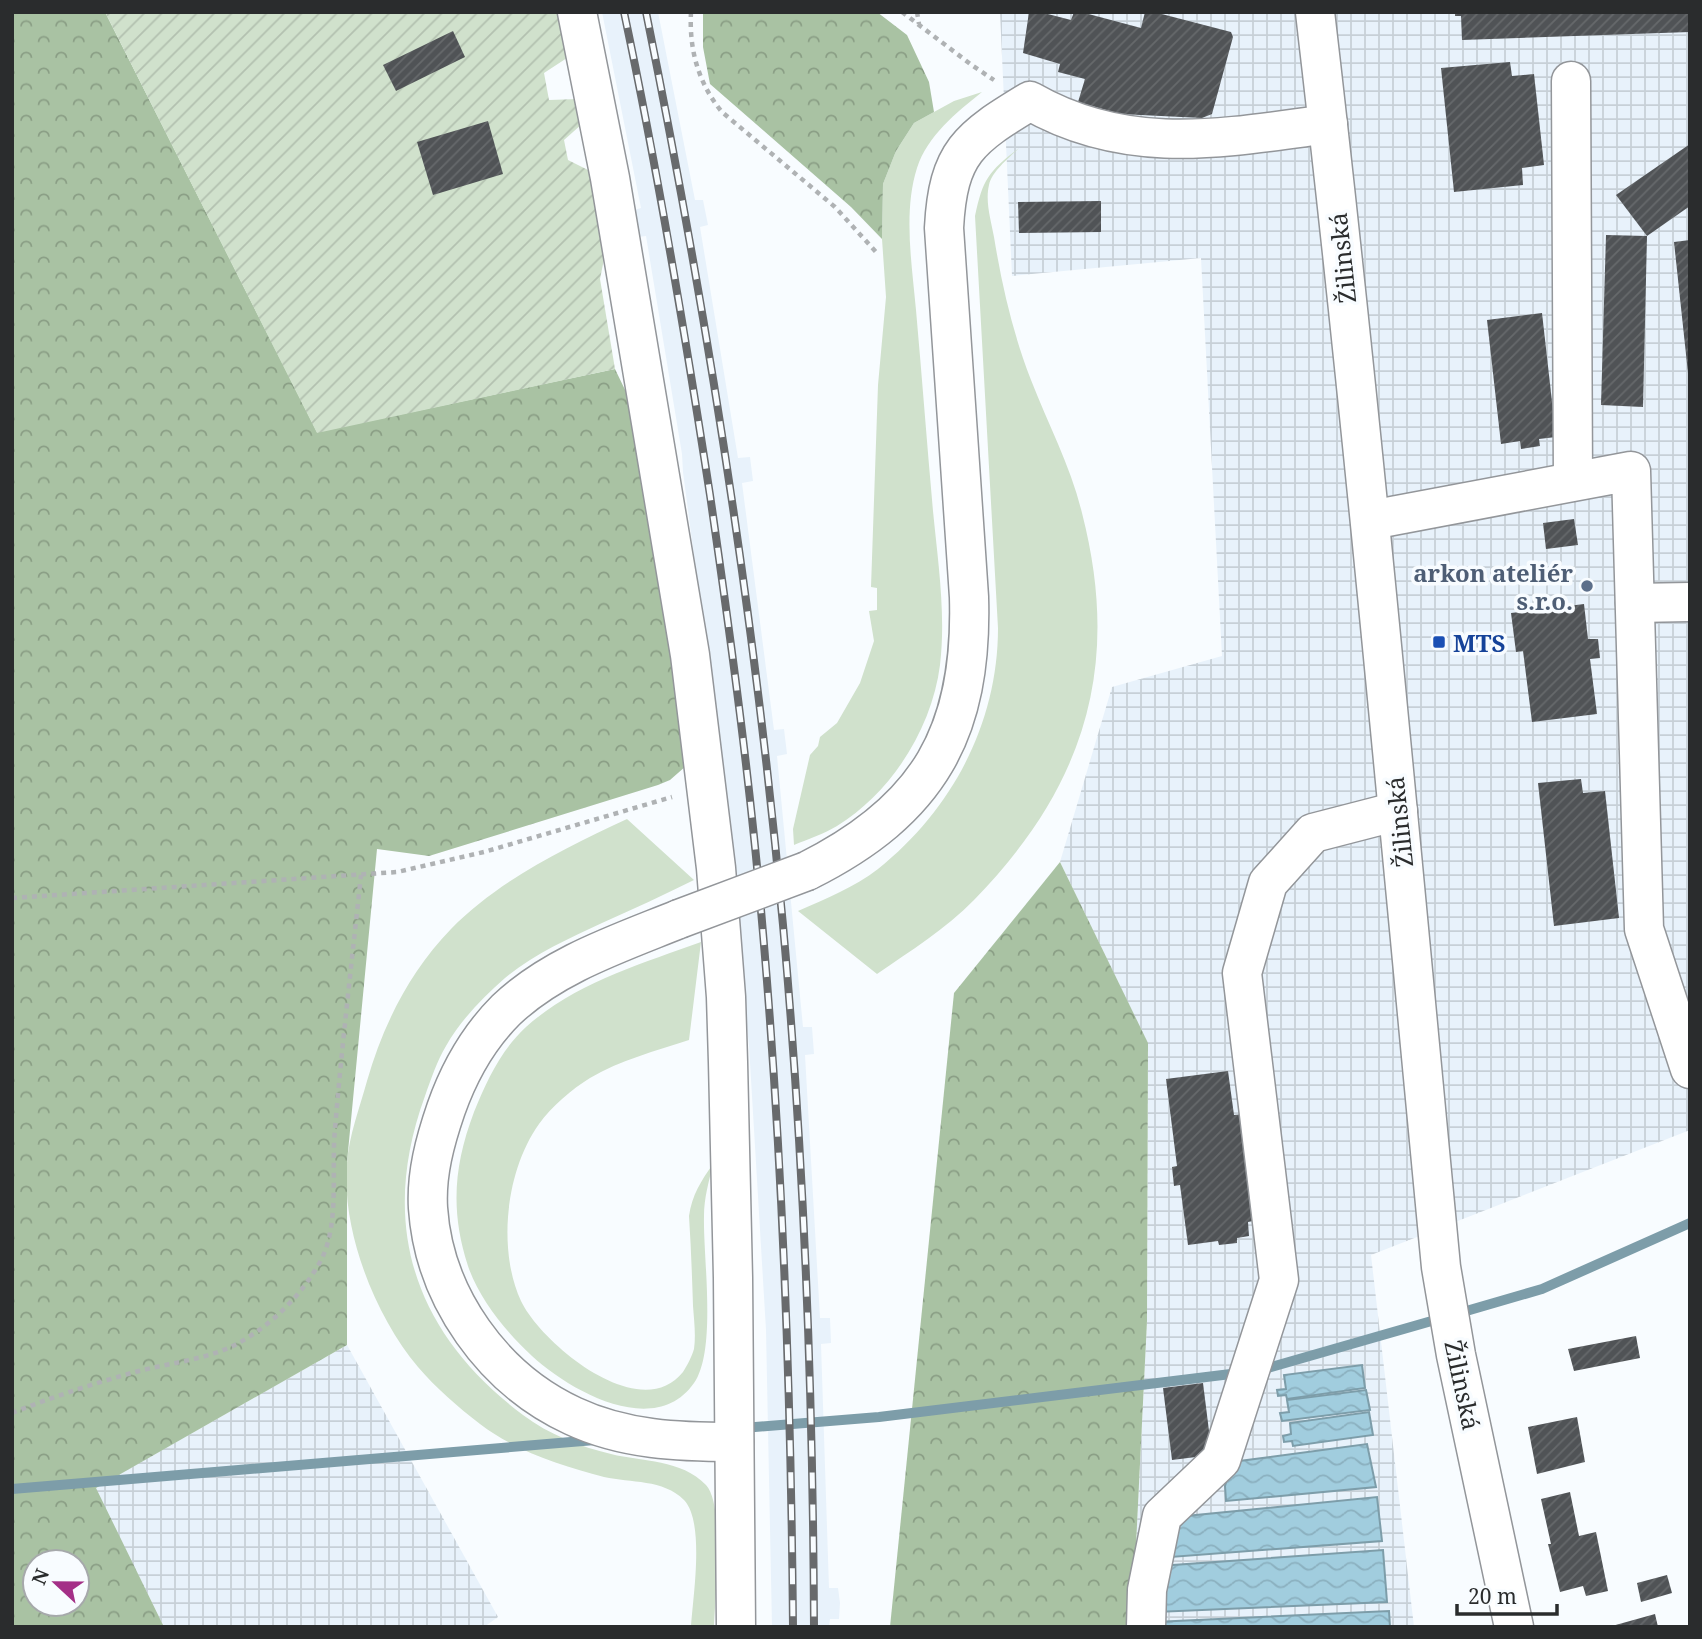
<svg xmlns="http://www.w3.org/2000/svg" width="1702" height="1639" font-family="'Noto Serif',serif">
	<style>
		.industrial { fill: url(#industrial-grid) }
		.built { fill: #e8f2fb }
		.grass { fill: #d0e1cc }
		.forest { fill: url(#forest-crowns); fill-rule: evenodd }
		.garden { fill: url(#garden-furrows) }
		.water { fill: url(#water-waves); stroke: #7d9da9; stroke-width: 2 }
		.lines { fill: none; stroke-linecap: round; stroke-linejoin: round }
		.stream { stroke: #7d9da9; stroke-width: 10 }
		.building { fill: url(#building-hatch) }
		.minor-casing { stroke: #93969a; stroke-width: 41 }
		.major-casing { stroke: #93969a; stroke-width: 41 }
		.path { stroke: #afb2b4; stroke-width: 4.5; stroke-dasharray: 5 5; stroke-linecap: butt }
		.minor { stroke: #fff; stroke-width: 38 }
		.major { stroke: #fff; stroke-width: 38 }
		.rail-casing { stroke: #686a6c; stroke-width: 8 }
		.rail { stroke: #f8fcff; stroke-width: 5; stroke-dasharray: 16; stroke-linecap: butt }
		.minor-bridge-casing { stroke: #93969a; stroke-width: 41; stroke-linecap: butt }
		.minor-bridge { stroke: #fff; stroke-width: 38 }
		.service-dot { fill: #5c6f8a; stroke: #f8fcff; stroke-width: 2.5 }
		.transit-dot { fill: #1a4fb4; stroke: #f8fcff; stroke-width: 2.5 }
		.labels { text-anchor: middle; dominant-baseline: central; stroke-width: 7; stroke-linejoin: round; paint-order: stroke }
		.street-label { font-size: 24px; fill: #2a2c2d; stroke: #f8fcff }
		.service-label { font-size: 24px; font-weight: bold; fill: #4e5e75; stroke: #f8fcff; text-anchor: end }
		.transit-label { font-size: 24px; font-weight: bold; fill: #164399; stroke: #f8fcff; text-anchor: start }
	</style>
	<defs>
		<pattern id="industrial-grid" width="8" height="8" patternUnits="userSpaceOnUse" patternTransform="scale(1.75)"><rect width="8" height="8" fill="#e8f2fb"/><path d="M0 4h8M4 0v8" fill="none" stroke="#c7d0d7"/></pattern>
		<pattern id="forest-crowns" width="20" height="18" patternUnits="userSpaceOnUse" patternTransform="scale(1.75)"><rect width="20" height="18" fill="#a9c2a3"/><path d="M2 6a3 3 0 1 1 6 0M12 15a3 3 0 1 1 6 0" fill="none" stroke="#8a9e85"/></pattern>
		<pattern id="garden-furrows" width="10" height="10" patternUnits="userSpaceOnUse" patternTransform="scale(1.75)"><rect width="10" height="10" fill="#d0e1cc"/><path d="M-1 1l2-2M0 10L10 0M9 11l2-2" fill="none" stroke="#b3c1b0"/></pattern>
		<pattern id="water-waves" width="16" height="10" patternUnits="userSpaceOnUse" patternTransform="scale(1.75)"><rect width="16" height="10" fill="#a1cdde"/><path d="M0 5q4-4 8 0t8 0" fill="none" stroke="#8bb0bf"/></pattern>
		<pattern id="building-hatch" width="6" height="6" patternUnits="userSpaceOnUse" patternTransform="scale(1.75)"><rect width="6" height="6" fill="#505356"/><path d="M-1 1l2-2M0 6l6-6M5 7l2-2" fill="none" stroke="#66696b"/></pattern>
	</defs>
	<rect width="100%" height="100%" fill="#f8fcff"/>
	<!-- industrial -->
	<g class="industrial">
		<path d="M 1000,12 L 1690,12 L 1690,1130 L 1371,1255 L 1414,1627 L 1132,1627 L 1147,1321 L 1148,1044 L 1060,862 L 1112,687 L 1222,656 L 1201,258 L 1012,276 Z"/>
		<path d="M 347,1345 L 498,1617 L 484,1627 L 164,1627 L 95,1488 Z"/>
	</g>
	<!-- built -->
	<path class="built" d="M 602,12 L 658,12 L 695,200 L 703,200 L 708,225 L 700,227 L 738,458 L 750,457 L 753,481 L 742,483 L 774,730 L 784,729 L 787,754 L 777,756 L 803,1027 L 812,1027 L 814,1054 L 805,1055 L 820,1318 L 830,1318 L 831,1343 L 821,1344 L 829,1588 L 838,1588 L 840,1603 L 839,1619 L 830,1619 L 829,1627 L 772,1627 L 766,1330 L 749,1046 L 719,747 L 683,472 L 682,454 L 646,236 L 638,237 L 634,210 L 641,208 Z"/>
	<!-- grass -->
	<g class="grass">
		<path d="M 982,92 C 956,113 928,135 917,168 C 903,212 912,265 916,310 C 922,377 927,444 933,511 C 938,562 946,614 940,665 C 932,728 892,792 837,826 C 824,834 808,839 794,845 L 793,829 L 810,755 L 818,746 L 820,737 L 837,723 L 860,683 L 874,641 L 869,611 L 877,610 L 877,588 L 871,587 L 878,385 L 886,297 L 882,239 L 883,184 L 896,151 L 914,123 L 954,101 Z"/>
		<path d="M 1019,148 C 1009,158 992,171 989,185 C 985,202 991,220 994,237 C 1002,286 1013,334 1031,380 C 1048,424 1071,467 1082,513 C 1122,668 1084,787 974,900 C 946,929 910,951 877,974 L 798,911 C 825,899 855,887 878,869 C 952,810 998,723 998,628 L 975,216 C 983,179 988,172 1019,148 Z"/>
		<path d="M 627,819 L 694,880 C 664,895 633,909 602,923 C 568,939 534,954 505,978 C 483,997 460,1021 446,1046 C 437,1061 431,1079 425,1096 C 378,1225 414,1333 523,1415 C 548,1434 581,1447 611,1454 C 643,1462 681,1459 706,1485 C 725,1506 715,1597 714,1627 L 691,1627 C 693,1596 705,1522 684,1500 C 663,1479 631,1483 604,1477 C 562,1466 515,1451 480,1424 C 458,1407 436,1388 418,1367 C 375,1316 341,1230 347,1163 C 349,1135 360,1107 367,1081 C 383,1025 410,971 451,929 C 499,880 565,848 627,819 Z"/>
		<path d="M 701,942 L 689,1040 C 656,1051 620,1060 590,1078 C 572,1089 552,1106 539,1124 C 506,1170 497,1249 521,1301 C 541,1343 640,1426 683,1372 C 687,1366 692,1356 694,1349 C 696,1335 694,1320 693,1306 C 692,1276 691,1246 689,1216 C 692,1195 701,1181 713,1164 C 709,1181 704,1198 704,1216 C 703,1258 717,1350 694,1383 C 655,1439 570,1391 532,1356 C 507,1333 479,1299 468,1266 C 450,1211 454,1165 474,1112 C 487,1080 501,1050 526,1027 C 575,983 641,964 701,942 Z"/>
	</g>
	<!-- forest -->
	<g class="forest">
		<path d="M 12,12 L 105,12 L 317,432 L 615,369 L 639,419 L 686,766 L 670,780 L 658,785 L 429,856 L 377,849 L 347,1162 L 347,1345 L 96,1488 L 164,1627 L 12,1627 ZM 35,1562 L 77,1562 L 77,1604 L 35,1604 Z"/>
		<path d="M 703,12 L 877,12 L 907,35 L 929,82 L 934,112 L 914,123 L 896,151 L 883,184 L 882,239 L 851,207 L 710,84 L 703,47 Z"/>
		<path d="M 1060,862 L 1148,1043 L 1147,1321 L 1132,1627 L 890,1627 L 954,993 Z"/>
	</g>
	<!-- garden -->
	<path class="garden" d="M 105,12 L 561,12 L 570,56 L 544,73 L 549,100 L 578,99 L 582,124 L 564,140 L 568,160 L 590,171 L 605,254 L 600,279 L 615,369 L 317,433 Z"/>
	<!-- water -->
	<g class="water">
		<path d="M 1362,1365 L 1365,1388 L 1287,1399 L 1286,1395 L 1278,1396 L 1277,1390 L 1286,1389 L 1284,1375 Z"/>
		<path d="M 1366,1390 L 1370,1410 L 1282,1421 L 1280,1413 L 1289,1412 L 1287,1400 Z"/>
		<path d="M 1369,1412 L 1373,1435 L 1293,1446 L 1292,1441 L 1284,1442 L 1283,1436 L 1291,1434 L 1290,1423 Z"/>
		<path d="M 1367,1444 L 1376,1487 L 1226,1501 L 1225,1486 L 1232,1462 Z"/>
		<path d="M 1377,1497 L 1382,1541 L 1171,1557 L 1176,1517 Z"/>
		<path d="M 1383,1550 L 1387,1602 L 1156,1612 L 1159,1566 Z"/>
		<path d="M 1389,1611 L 1390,1627 L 1155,1627 L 1155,1622 Z"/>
	</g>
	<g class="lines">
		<!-- stream -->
		<g class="stream">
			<path d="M 1456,1314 L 1542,1289 L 1690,1223"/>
			<path d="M 1261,1370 L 1442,1318"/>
			<path d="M 743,1428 L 879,1417 L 1239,1373"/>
			<path d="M 12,1489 L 595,1440"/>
		</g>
	</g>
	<!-- building -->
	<g class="building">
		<path d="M 1029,12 L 1040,12 L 1071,20 L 1074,12 L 1081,12 L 1141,28 L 1145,12 L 1154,12 L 1231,32 L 1233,37 L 1212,114 L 1202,118 L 1120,114 L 1078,102 L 1085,79 L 1058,72 L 1060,64 L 1023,53 Z"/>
		<path d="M 1455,12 L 1690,12 L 1690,32 L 1462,40 L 1461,16 L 1455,16 Z"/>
		<path d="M 453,31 L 465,57 L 396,91 L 383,65 Z"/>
		<path d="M 1510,62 L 1512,76 L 1534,74 L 1544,165 L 1522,168 L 1523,185 L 1454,192 L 1441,68 Z"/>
		<path d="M 488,121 L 503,174 L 433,195 L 417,142 Z"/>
		<path d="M 1690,144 L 1690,206 L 1647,236 L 1616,195 Z"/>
		<path d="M 1101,201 L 1101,232 L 1019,233 L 1018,202 Z"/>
		<path d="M 1606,235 L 1647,236 L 1643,407 L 1601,405 Z"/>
		<path d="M 1690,240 L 1690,373 L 1688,373 L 1674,242 Z"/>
		<path d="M 1542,313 L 1556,437 L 1539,439 L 1540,446 L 1521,449 L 1520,441 L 1501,444 L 1487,320 Z"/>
		<path d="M 1574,519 L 1578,545 L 1546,549 L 1543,523 Z"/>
		<path d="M 1584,604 L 1588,639 L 1598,639 L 1600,658 L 1590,659 L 1597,714 L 1532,722 L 1523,651 L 1516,652 L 1511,613 Z"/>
		<path d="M 1581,779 L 1583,793 L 1605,791 L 1619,918 L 1554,926 L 1538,783 Z"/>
		<path d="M 1228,1071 L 1234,1115 L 1244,1114 L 1258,1220 L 1248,1222 L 1249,1236 L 1237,1238 L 1237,1243 L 1219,1245 L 1218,1241 L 1188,1245 L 1180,1185 L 1174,1186 L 1172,1167 L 1177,1166 L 1166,1079 Z"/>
		<path d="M 1636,1336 L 1640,1358 L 1574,1371 L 1568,1349 Z"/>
		<path d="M 1203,1383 L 1212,1455 L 1172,1460 L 1163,1388 Z"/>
		<path d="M 1577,1417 L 1585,1462 L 1537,1474 L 1528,1427 Z"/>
		<path d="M 1570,1492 L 1579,1536 L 1596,1532 L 1608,1591 L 1586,1596 L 1583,1586 L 1560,1592 L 1548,1544 L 1551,1544 L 1541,1499 Z"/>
		<path d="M 1667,1575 L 1672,1593 L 1641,1602 L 1637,1583 Z"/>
		<path d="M 1655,1614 L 1658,1627 L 1612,1627 L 1612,1626 Z"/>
	</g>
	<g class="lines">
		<defs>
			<g id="minor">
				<path d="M 577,12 L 610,178 L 690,655 L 716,868 L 726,997 L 728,1062 L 733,1278 L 736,1627"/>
				<path d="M 1571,81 L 1573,480"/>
				<path d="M 1371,520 L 1631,471 L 1644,929 L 1690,1069"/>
				<path d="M 1635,603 L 1690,602"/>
				<path d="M 807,871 C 929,810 973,732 969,597 L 944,228 C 948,152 969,138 1030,101 C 1128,157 1223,138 1328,124"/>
				<path d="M 679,919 C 620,943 553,965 506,1010 C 478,1038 459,1072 446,1109 C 435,1141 426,1174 428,1208 C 434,1297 493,1379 573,1416 C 624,1440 679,1442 734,1442"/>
				<path d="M 1146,1627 L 1147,1590 L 1162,1516 L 1221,1460 L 1279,1280 L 1242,973 L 1268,883 L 1313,833 L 1398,811"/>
			</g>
			<path id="major" d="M 1315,12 C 1364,430 1401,849 1441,1267 L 1456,1355 L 1514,1627"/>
		</defs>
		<!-- minor casing -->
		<use href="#minor" class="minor-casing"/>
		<!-- major casing -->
		<use href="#major" class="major-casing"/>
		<!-- path -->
		<g class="path">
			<path d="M 691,12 C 689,49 698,83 722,112 L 835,207 L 877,253"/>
			<path d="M 902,12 L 973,66 L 994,80"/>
			<path d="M 917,12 L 919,24"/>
			<path d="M 12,898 L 397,872 L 484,852 L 672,797"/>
			<path d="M 12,1413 C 50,1398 89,1385 128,1374 C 158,1365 191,1362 221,1351 C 261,1336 301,1298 321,1260 C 340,1224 331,1168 335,1129 C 342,1044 352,960 361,875"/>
		</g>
		<!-- minor -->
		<use href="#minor" class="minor"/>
		<!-- major -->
		<use href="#major" class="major"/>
		<defs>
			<g id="rail">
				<path d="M 624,12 C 658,172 685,333 710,495 C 731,640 751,787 763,933 C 783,1164 791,1395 793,1627"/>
				<path d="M 646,12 C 707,313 755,619 783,925 C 804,1158 813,1393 814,1627"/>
			</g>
		</defs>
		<!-- rail casing -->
		<use href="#rail" class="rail-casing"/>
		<!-- rail -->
		<use href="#rail" class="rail"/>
		<defs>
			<path id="minor-bridge" d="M 679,919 L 807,871"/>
		</defs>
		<!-- minor-bridge casing -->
		<use href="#minor-bridge" class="minor-bridge-casing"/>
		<!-- minor-bridge -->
		<use href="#minor-bridge" class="minor-bridge"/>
	</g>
	<!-- markers -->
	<circle class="service-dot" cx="1587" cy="586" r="7"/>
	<rect class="transit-dot" x="1432" y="635" width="14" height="14" rx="3.5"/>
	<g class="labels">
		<!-- street labels -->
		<g class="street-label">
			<text transform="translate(1342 258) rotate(-96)">Žilinská</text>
			<text transform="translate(1399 822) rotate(-96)">Žilinská</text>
			<text transform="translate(1463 1385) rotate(78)">Žilinská</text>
		</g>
		<!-- service labels -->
		<g class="service-label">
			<text x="1573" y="572">arkon ateliér<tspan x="1573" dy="28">s.r.o.</tspan></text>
		</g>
		<!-- transit labels -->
		<g class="transit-label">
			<text x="1453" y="642">MTS</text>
		</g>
	</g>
	<!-- border -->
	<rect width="1702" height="1639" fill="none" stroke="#2a2c2d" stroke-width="28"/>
	<!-- north arrow -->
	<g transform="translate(56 1583) rotate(292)"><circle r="33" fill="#f8fcff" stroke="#a6a9ab" stroke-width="2"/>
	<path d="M0-5L12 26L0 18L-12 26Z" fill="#a42f87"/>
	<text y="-10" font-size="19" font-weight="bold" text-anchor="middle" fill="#2a2c2d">N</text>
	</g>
	<!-- scale -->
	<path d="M1457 1604v10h100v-10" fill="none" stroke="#2a2c2d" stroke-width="3.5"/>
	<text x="1468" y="1604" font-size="21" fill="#2a2c2d" stroke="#f8fcff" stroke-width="5" paint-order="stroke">20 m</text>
</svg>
